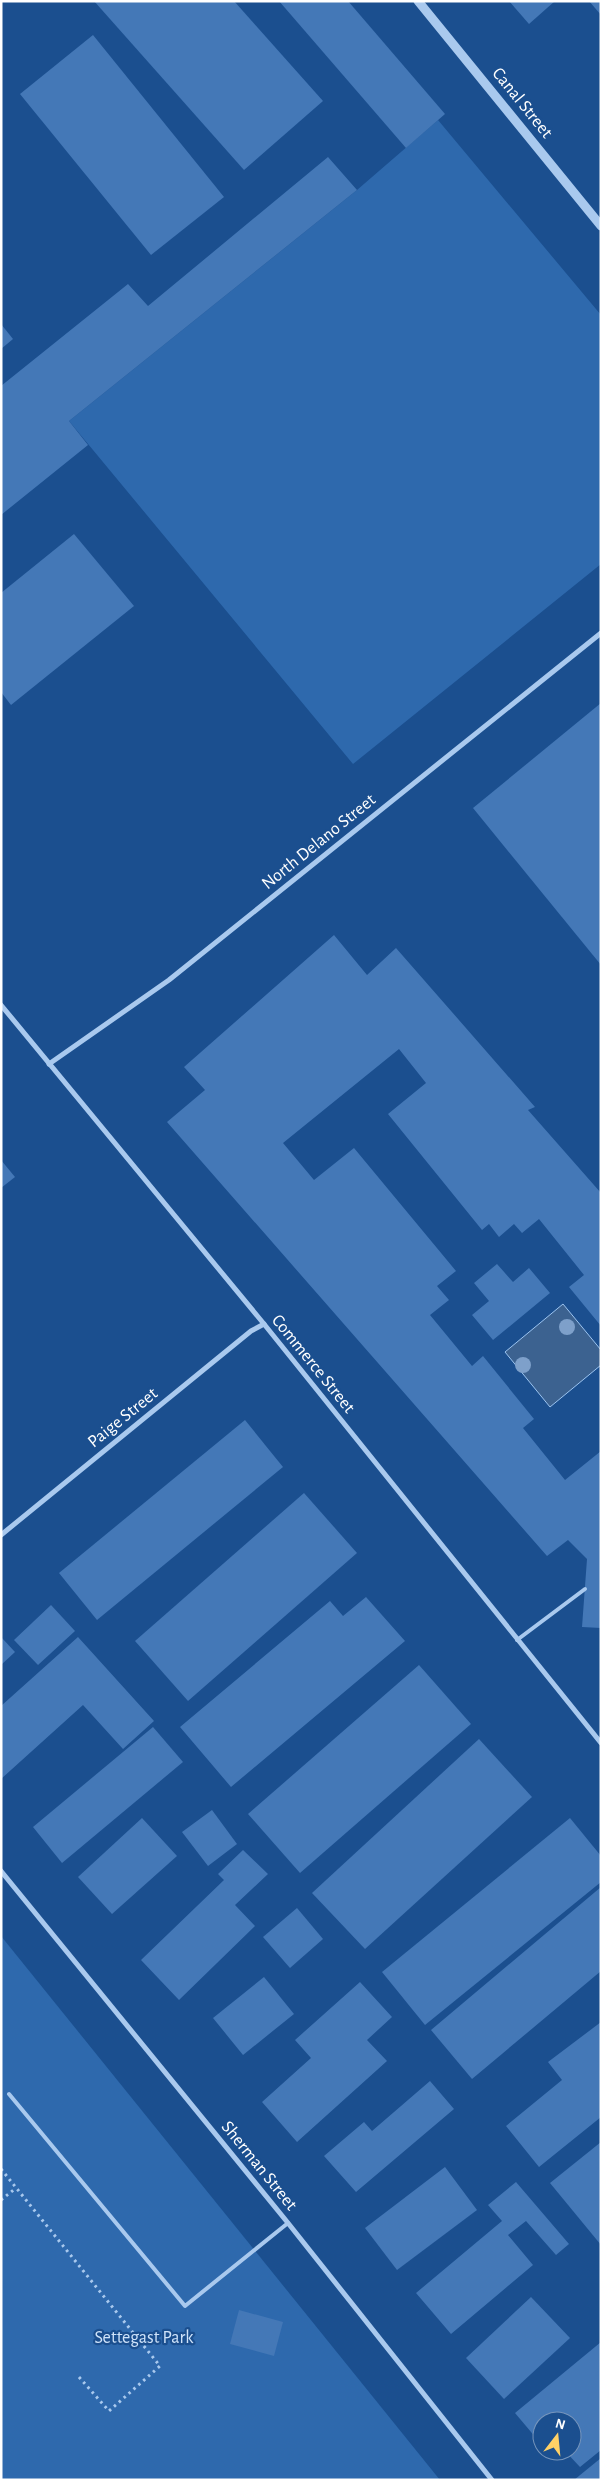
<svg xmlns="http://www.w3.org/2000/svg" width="602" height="2481" font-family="'Alegreya Sans',sans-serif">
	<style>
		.green { fill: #2e69ad }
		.water { fill: #3c6290; stroke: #9cc4f0 }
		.building { fill: #4478b7 }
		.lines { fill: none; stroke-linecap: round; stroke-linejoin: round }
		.path { stroke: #a9c9ee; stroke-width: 3; stroke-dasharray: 2.5 4; stroke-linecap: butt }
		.service { stroke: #a9c9ee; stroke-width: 4 }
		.minor { stroke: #a9c9ee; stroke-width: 5 }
		.tertiary { stroke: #a9c9ee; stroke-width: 9 }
		.tree { fill: #7ea0ca }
		.labels { text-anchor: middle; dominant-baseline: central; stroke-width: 4.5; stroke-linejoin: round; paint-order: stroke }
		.street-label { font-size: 18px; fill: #fff; stroke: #1b4f8f }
		.park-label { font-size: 18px; fill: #cfe3fa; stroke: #1b4f8f }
	</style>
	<rect width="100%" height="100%" fill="#1b4f8f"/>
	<!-- green -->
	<g class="green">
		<path d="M 438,120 L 601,315 L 601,564 L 353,764 L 69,421 L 357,190 Z"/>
		<path d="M 1,1936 L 440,2480 L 1,2480 Z"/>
	</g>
	<!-- water -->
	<path class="water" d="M 563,1304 L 601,1350 L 601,1365 L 550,1407 L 505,1352 Z"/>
	<!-- building -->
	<g class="building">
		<path d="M 94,1 L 234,1 L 323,101 L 244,170 Z"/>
		<path d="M 279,1 L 348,1 L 445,114 L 406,148 Z"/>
		<path d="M 509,1 L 555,1 L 529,24 Z"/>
		<path d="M 589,1 L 601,1 L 601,15 Z"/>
		<path d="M 93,35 L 224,197 L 151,255 L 20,94 Z"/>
		<path d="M 328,157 L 357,190 L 69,421 L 88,445 L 1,515 L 1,386 L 128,284 L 148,306 Z"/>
		<path d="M 1,324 L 13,339 L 1,349 Z"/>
		<path d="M 74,534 L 134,606 L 11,705 L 1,692 L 1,593 Z"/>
		<path d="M 601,703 L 601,965 L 473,808 Z"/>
		<path d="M 334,935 L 367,975 L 396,948 L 535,1107 L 528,1110 L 601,1193 L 601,1326 L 569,1287 L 584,1275 L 539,1219 L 522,1233 L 514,1224 L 499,1237 L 489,1224 L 482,1230 L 388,1114 L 426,1083 L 399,1049 L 283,1143 L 314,1180 L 354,1148 L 456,1271 L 437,1286 L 449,1300 L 430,1315 L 472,1366 L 483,1356 L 534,1419 L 523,1428 L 565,1480 L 601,1451 L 601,1628 L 582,1627 L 587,1559 L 568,1540 L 547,1556 L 167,1122 L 205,1090 L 184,1067 Z"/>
		<path d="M 1,1160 L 15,1177 L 1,1188 Z"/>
		<path d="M 497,1264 L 513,1282 L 529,1268 L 550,1293 L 493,1340 L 472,1315 L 489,1301 L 474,1283 Z"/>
		<path d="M 245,1420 L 283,1467 L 97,1620 L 59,1573 Z"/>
		<path d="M 304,1493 L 357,1553 L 188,1701 L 135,1641 Z"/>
		<path d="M 366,1597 L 405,1641 L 231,1787 L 180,1727 L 330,1601 L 343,1616 Z"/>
		<path d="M 51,1605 L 75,1631 L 38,1665 L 14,1640 Z"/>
		<path d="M 1,1637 L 15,1652 L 1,1665 Z"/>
		<path d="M 78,1637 L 154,1721 L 123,1749 L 83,1705 L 1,1779 L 1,1706 Z"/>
		<path d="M 419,1665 L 471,1724 L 300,1873 L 248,1814 Z"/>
		<path d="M 153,1727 L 183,1762 L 62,1863 L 33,1827 Z"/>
		<path d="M 479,1739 L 532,1797 L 365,1949 L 312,1893 Z"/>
		<path d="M 212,1810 L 237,1844 L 208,1866 L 182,1832 Z"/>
		<path d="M 142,1818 L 177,1856 L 112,1914 L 78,1877 Z"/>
		<path d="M 570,1818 L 601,1856 L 601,1882 L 425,2025 L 382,1972 Z"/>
		<path d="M 243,1850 L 268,1874 L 235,1905 L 255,1926 L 179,2000 L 141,1960 L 224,1880 L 218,1874 Z"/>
		<path d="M 601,1887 L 601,1971 L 472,2079 L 431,2030 Z"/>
		<path d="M 297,1908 L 323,1939 L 290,1968 L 263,1937 Z"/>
		<path d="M 264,1977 L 294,2014 L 243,2055 L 213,2018 Z"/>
		<path d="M 360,1982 L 392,2017 L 367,2040 L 387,2061 L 297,2142 L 262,2102 L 311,2058 L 295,2040 Z"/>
		<path d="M 601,2022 L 601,2117 L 539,2167 L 506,2126 L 562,2080 L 548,2062 Z"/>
		<path d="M 430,2081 L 454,2109 L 356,2192 L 324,2156 L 364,2122 L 372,2131 Z"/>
		<path d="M 601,2142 L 601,2245 L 550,2183 Z"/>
		<path d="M 445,2167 L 477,2210 L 397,2270 L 365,2228 Z"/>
		<path d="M 516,2182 L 569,2244 L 556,2255 L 526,2221 L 508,2235 L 533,2265 L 451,2334 L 416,2293 L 502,2221 L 488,2205 Z"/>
		<path d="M 531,2297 L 570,2338 L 504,2399 L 466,2358 Z"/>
		<path d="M 239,2310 L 283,2322 L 274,2356 L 230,2344 Z"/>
		<path d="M 601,2342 L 601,2450 L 580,2467 L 565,2451 L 572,2451 L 572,2421 L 542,2421 L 542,2445 L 515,2413 Z"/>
		<path d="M 601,2458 L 601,2480 L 574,2480 Z"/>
	</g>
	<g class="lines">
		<!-- path -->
		<g class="path">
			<path d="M 1,2169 L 160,2366 L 109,2411 L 79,2377"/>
			<path d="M 1,2200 L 16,2188"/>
		</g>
		<!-- service -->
		<g class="service">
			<path d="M 517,1640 L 585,1589"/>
			<path d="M 9,2094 L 185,2306 L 288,2223"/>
		</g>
		<!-- minor -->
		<g class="minor">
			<path d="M 1,1005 L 264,1324 L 601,1743"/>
			<path d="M 49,1064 L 169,980 L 601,633"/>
			<path d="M 1,1535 L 251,1331 L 264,1324"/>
			<path d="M 1,1871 L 288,2223 L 492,2480"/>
		</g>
		<!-- tertiary -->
		<path class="tertiary" d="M 418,1 L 601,226"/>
	</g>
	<!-- trees -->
	<g class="tree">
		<circle cx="567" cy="1327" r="8"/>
		<circle cx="523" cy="1365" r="8"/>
	</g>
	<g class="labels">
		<!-- street labels -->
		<g class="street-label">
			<text transform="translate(522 103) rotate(51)">Canal Street</text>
			<text transform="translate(319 842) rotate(-39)">North Delano Street</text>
			<text transform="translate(313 1364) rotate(51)">Commerce Street</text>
			<text transform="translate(123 1418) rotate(-39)">Paige Street</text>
			<text transform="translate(259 2166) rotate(51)">Sherman Street</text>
		</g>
		<!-- park labels -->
		<g class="park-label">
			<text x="144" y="2338">Settegast Park</text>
		</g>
	</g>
	<!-- border -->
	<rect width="602" height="2481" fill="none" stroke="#ffffff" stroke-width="5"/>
	<!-- north arrow -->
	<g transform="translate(557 2436) rotate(16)"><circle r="24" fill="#1b4f8f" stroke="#7695bc"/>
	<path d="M0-4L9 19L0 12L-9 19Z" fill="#ffd166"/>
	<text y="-8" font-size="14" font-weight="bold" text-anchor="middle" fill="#ffffff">N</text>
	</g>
</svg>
